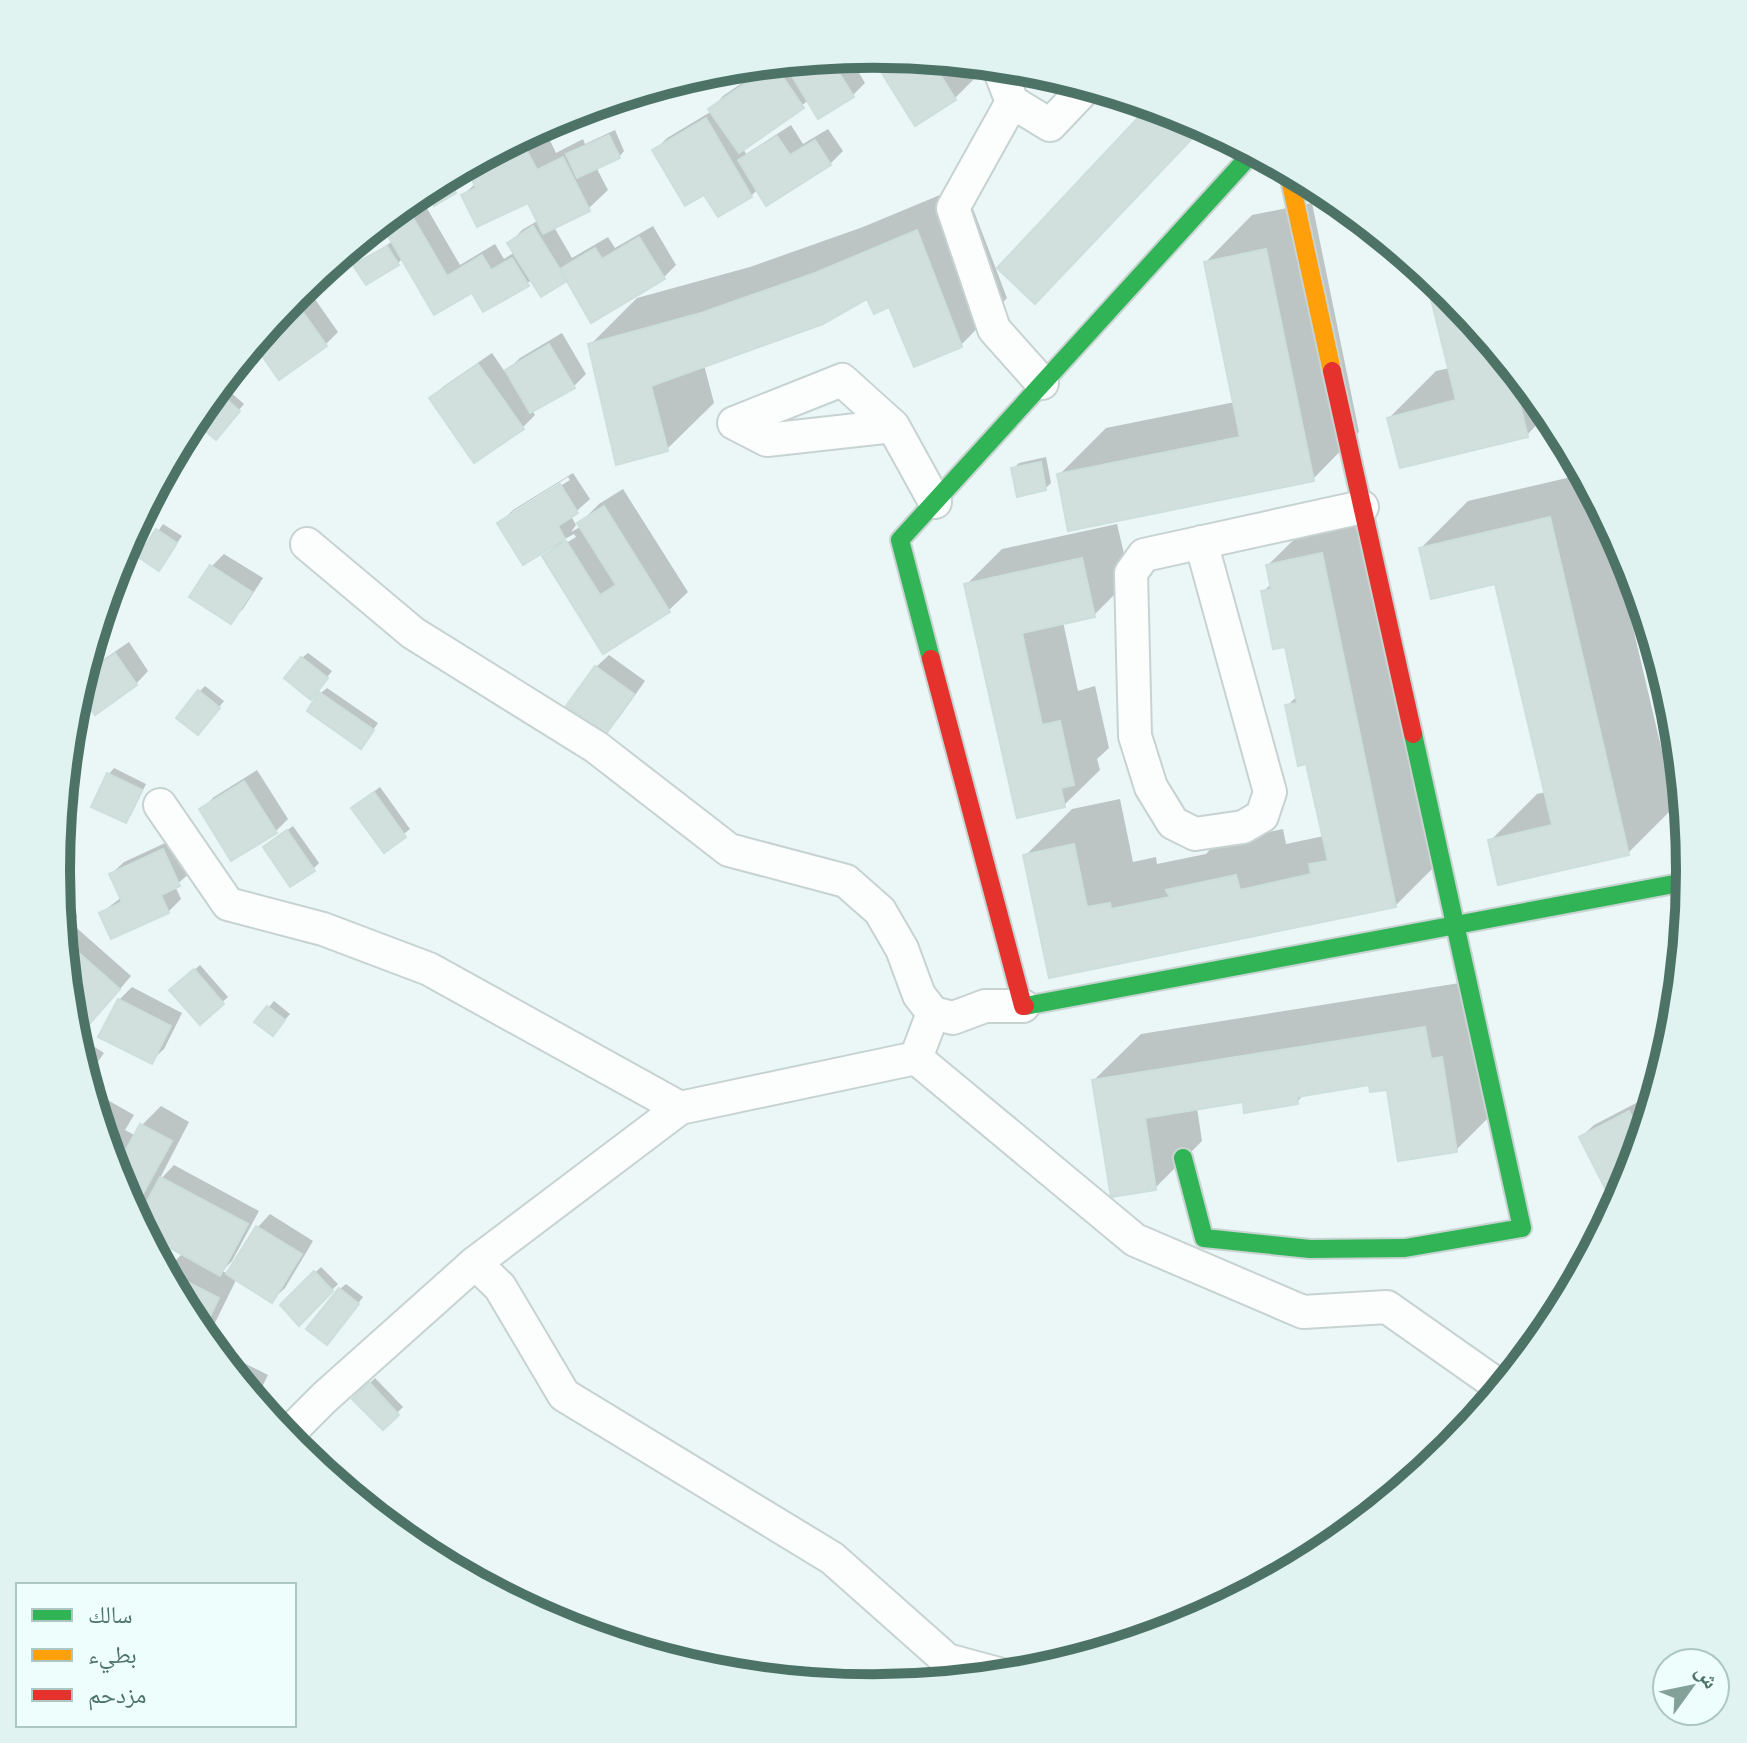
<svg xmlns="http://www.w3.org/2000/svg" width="1747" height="1743" font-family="'Exo 2','Noto Naskh Arabic',sans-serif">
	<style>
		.shadow { fill: #0003; fill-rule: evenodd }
		.building { fill: #d1e0dd; stroke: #cddfdb; stroke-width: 2 }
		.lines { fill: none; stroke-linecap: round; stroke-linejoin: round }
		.street-casing { stroke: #c7d3d1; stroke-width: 36 }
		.fast-casing { stroke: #c7d4d2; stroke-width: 22 }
		.slow-casing { stroke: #c7d4d2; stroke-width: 22 }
		.jam-casing { stroke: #c7d4d2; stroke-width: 22 }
		.street { stroke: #fcfefe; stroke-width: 32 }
		.fast { stroke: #30b455; stroke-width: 18 }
		.slow { stroke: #ff9f0a; stroke-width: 18 }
		.jam { stroke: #e5322d; stroke-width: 18 }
		.rim { fill: none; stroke: #4d7367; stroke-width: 10 }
	</style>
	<rect width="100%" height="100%" fill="#ebf6f6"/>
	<!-- shadow -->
	<g class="shadow">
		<path d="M 872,54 L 988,65 L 955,98 L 915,124 Z"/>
		<path d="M 849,56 L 865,83 L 852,96 L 809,100 L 743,148 L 746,154 L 791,125 L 803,144 L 828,129 L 843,151 L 830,164 L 758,189 L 751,196 L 705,192 L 655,150 L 667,138 L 712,111 L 711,109 L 723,96 L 770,64 Z"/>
		<path d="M 543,126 L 556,153 L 583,139 L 585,144 L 615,130 L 624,151 L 619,157 L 596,167 L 608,190 L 588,209 L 554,227 L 572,258 L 608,237 L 615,248 L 653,226 L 676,265 L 663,278 L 567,278 L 542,294 L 532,279 L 527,284 L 472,291 L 403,258 L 397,264 L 356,265 L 393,241 L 389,234 L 362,249 L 358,242 L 418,193 L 460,265 L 495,244 L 504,259 L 515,252 L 510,243 L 522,230 L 539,220 L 529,200 L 463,195 L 476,183 L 468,166 Z"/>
		<path d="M 453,174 L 460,186 L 454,192 L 426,188 Z"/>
		<path d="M 964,185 L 1007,298 L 961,345 L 890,304 L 867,296 L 704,365 L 714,403 L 667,449 L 590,345 L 637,298 L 750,267 L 863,227 Z"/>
		<path d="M 1312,203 L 1359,432 L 1313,479 L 1059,475 L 1106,428 L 1235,402 L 1206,262 L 1252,215 Z"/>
		<path d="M 1427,273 L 1452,294 L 1549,412 L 1527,435 L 1389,418 L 1436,371 L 1450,368 Z"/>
		<path d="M 305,285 L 338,332 L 325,345 L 280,377 L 255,342 L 296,293 Z"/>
		<path d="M 562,333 L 586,374 L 574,386 L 532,410 L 535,415 L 522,428 L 432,398 L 444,386 L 492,353 L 505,372 L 520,358 Z"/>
		<path d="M 221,384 L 244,404 L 216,437 L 194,418 Z"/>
		<path d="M 1046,457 L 1051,483 L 1045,489 L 1013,469 L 1019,463 Z"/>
		<path d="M 573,473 L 590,499 L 571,516 L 576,525 L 571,532 L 582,526 L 580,523 L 599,504 L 623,489 L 688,592 L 669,610 L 603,651 L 544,556 L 557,544 L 500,523 L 513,510 ZM 568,477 L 570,480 L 512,516 L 512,512 ZM 574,534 L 576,537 L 563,545 L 563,540 Z"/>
		<path d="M 1584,474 L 1607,518 L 1675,806 L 1628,853 L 1490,841 L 1537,794 L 1546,792 L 1496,581 L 1421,548 L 1468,501 Z"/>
		<path d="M 1368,507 L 1442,859 L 1395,906 L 1051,976 L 1025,856 L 1072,809 L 1120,799 L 1133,862 L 1156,857 L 1157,864 L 1206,854 L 1215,844 L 1283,829 L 1286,844 L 1324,836 L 1308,762 L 1287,706 L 1297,696 L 1286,644 L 1263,592 L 1272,583 L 1268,565 L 1315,519 Z"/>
		<path d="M 163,524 L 182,536 L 159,568 L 141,556 Z"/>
		<path d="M 1117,524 L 1130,579 L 1094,615 L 1063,622 L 1078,691 L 1095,686 L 1109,748 L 1097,759 L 1100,770 L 1064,805 L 966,585 L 1002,549 Z"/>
		<path d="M 224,554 L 263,578 L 243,609 L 231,621 L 212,566 Z"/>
		<path d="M 129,642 L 148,671 L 136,684 L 79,688 L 83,676 L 88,670 Z"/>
		<path d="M 308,653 L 332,671 L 316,691 L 302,658 Z"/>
		<path d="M 609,655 L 645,681 L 618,719 L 606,731 L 596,667 Z"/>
		<path d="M 205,686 L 224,701 L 203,727 L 200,691 Z"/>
		<path d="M 327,688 L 378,723 L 366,740 L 321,693 Z"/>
		<path d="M 114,768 L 146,784 L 131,815 L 126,821 L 109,774 Z"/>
		<path d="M 257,770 L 288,819 L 275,832 L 202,809 L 214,797 Z"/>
		<path d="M 380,787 L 410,829 L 384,850 L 359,803 Z"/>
		<path d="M 293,826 L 319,863 L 313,869 L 271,842 Z"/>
		<path d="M 176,838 L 191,872 L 175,886 L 181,899 L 168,912 L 101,913 L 122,897 L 111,874 L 124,862 Z"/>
		<path d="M 67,874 L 77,917 L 71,923 L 131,976 L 79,1037 L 104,1053 L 86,1079 L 72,1031 L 57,876 Z"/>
		<path d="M 200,965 L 228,997 L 200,1022 L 178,985 Z"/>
		<path d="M 1472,981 L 1503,1103 L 1456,1150 L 1388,1088 L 1371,1083 L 1305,1093 L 1297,1102 L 1244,1100 L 1197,1108 L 1202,1141 L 1155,1188 L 1094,1080 L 1141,1034 Z"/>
		<path d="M 132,987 L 182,1013 L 164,1049 L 151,1061 L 119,1000 Z"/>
		<path d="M 274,1001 L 290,1014 L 278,1028 L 257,1021 Z"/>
		<path d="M 90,1090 L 134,1115 L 125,1130 L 136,1136 L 142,1125 L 161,1106 L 189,1122 L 158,1182 L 174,1165 L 259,1211 L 232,1261 L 222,1271 L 229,1274 L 258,1227 L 270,1214 L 313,1241 L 285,1288 L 272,1300 L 237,1278 L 206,1341 L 194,1325 L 165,1271 L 183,1253 L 143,1230 L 118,1184 Z"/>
		<path d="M 1642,1100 L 1650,1115 L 1631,1175 L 1581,1137 L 1594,1125 Z"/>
		<path d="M 321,1267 L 338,1284 L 299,1323 L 282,1305 Z"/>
		<path d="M 346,1284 L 363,1297 L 333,1336 L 340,1289 Z"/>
		<path d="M 211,1347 L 268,1375 L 255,1401 Z"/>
		<path d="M 375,1378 L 403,1407 L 383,1427 L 354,1399 Z"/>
	</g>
	<!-- building -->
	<g class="building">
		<path d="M 870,54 L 931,60 L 956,100 L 915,126 Z"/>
		<path d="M 830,58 L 854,97 L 818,119 L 786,66 L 794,62 Z"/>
		<path d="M 774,64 L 804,108 L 739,153 L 708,109 Z"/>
		<path d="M 1150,105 L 1187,116 L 1204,126 L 1035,304 L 997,268 Z"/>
		<path d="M 706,118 L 752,197 L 718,217 L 704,195 L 685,206 L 652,150 Z"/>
		<path d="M 609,135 L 620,158 L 577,178 L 566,154 Z"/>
		<path d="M 777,136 L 790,155 L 815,140 L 831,165 L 766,206 L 738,160 Z"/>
		<path d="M 520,138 L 537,170 L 563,157 L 590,211 L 543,234 L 528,203 L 477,227 L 461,195 L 476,188 L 466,167 Z"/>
		<path d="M 447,177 L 456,193 L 434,206 L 424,189 Z"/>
		<path d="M 405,204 L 447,276 L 482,255 L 491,270 L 512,258 L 529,286 L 483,312 L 472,293 L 434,315 L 388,236 L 361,252 L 356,244 Z"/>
		<path d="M 533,226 L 567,281 L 541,297 L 507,243 Z"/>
		<path d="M 917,230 L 962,347 L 914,367 L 889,307 L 874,314 L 867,299 L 823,324 L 651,386 L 668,451 L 616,465 L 588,344 L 701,313 L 815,273 Z"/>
		<path d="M 639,237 L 665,279 L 591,323 L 560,269 L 595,248 L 602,259 Z"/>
		<path d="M 387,246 L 399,265 L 366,285 L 353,265 Z"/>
		<path d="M 1266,249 L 1314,481 L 1068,531 L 1057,474 L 1240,437 L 1204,262 Z"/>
		<path d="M 1424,271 L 1452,294 L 1510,364 L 1528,437 L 1400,468 L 1387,418 L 1456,400 Z"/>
		<path d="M 292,297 L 327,346 L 279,380 L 254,344 Z"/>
		<path d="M 549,344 L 575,388 L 530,413 L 505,370 Z"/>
		<path d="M 478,364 L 524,429 L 474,463 L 429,398 Z"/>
		<path d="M 216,390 L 240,411 L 216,440 L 193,420 Z"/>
		<path d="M 1041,462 L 1046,490 L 1017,497 L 1011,468 Z"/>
		<path d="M 560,484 L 578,513 L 558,526 L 565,539 L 523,565 L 497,523 Z"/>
		<path d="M 604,506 L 670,612 L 603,654 L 542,556 L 566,541 L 600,595 L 616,585 L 577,523 Z"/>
		<path d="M 1550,517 L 1629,855 L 1498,885 L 1488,840 L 1552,825 L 1495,584 L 1431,599 L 1419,548 Z"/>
		<path d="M 156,529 L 177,543 L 159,571 L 138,557 Z"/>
		<path d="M 1322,553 L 1396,907 L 1049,978 L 1023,855 L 1074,844 L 1087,907 L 1110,903 L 1111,909 L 1170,897 L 1166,890 L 1236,875 L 1240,890 L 1311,874 L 1309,864 L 1328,861 L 1306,764 L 1298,766 L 1285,705 L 1297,703 L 1285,647 L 1273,649 L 1261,591 L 1271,589 L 1266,565 Z"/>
		<path d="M 1082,558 L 1095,617 L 1022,633 L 1042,725 L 1060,721 L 1074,785 L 1061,788 L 1065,807 L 1017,818 L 964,584 Z"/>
		<path d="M 210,565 L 252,592 L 231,624 L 189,597 Z"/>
		<path d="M 115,653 L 137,685 L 95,715 L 78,690 L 83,676 Z"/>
		<path d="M 301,657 L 328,678 L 311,700 L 284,678 Z"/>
		<path d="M 595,666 L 634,694 L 606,734 L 566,706 Z"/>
		<path d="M 198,690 L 220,708 L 198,735 L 176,718 Z"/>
		<path d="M 319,692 L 374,730 L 361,749 L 307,711 Z"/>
		<path d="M 107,773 L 142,790 L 126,823 L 91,807 Z"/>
		<path d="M 244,781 L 277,833 L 231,861 L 199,809 Z"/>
		<path d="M 374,792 L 406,837 L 384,853 L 351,808 Z"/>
		<path d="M 287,830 L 315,871 L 290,887 L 263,847 Z"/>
		<path d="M 163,849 L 180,886 L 161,895 L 169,913 L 111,939 L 99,913 L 122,902 L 109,874 Z"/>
		<path d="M 63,939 L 120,989 L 85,1029 L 70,1016 Z"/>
		<path d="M 194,969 L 224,1004 L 200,1025 L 169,990 Z"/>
		<path d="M 118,999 L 171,1026 L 152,1064 L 98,1037 Z"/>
		<path d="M 267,1006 L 285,1020 L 273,1036 L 254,1022 Z"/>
		<path d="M 1425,1027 L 1431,1059 L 1442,1057 L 1457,1152 L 1398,1161 L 1387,1090 L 1370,1092 L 1369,1085 L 1297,1097 L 1298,1104 L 1244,1113 L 1243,1102 L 1145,1118 L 1156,1190 L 1111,1197 L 1092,1080 Z"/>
		<path d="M 80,1058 L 93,1067 L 86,1077 Z"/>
		<path d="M 1629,1111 L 1643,1138 L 1631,1178 L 1606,1190 L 1579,1137 Z"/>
		<path d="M 140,1124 L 172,1141 L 133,1212 L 118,1184 L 100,1125 L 117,1134 L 108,1150 L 122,1157 Z"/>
		<path d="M 160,1177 L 248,1224 L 220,1276 L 144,1233 L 137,1220 Z"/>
		<path d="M 256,1226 L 302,1254 L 272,1303 L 226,1274 Z"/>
		<path d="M 164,1270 L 219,1298 L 201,1335 L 194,1325 Z"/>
		<path d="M 314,1271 L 333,1291 L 299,1326 L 280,1305 Z"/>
		<path d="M 339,1288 L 359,1304 L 327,1345 L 306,1329 Z"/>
		<path d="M 369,1382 L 399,1415 L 383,1430 L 352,1399 Z"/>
	</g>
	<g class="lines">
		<defs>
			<g id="street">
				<path d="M 998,66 L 1012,102 L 1050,125 L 1087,86"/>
				<path d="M 1012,102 L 953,208 L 994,329 L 1042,383"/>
				<path d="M 893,426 L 767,440 L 734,423 L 842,380 L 893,426 L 935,502"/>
				<path d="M 1201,542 L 1270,792 L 1262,816 L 1243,827 L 1195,834 L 1173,823 L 1151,787 L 1135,736 L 1131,573 L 1144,555 L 1362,507"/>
				<path d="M 307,544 L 413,633 L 596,747 L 729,850 L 846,881 L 880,911 L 902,949 L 919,995 L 933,1013 L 953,1018 L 985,1006 L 1023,1006"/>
				<path d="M 160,805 L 228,904 L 323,929 L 429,969 L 680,1108 L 916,1058 L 933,1013"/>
				<path d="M 916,1058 L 1135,1240 L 1303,1312 L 1387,1307 L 1502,1388"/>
				<path d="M 475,1263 L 500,1287 L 564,1395 L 832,1558 L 947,1660 L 1006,1676"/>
				<path d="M 285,1437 L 325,1397 L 475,1263 L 680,1108"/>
			</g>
			<g id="fast">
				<path d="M 931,659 L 900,540 L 1253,152"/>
				<path d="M 1025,1006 L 1690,881"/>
				<path d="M 1183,1158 L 1204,1238 L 1310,1249 L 1405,1248 L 1522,1228 L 1413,734"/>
			</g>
			<path id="slow" d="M 1288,170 L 1332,371"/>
			<g id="jam">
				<path d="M 1332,371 L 1413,734"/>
				<path d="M 931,659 L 1023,1006 L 1025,1006"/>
			</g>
		</defs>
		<!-- street casing -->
		<use href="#street" class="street-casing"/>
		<!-- fast casing -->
		<use href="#fast" class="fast-casing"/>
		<!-- slow casing -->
		<use href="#slow" class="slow-casing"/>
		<!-- jam casing -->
		<use href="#jam" class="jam-casing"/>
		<!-- street -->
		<use href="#street" class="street"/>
		<!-- fast -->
		<use href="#fast" class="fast"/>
		<!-- slow -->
		<use href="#slow" class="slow"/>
		<!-- jam -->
		<use href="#jam" class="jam"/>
	</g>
	<!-- crop -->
	<path d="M0 0H1747V1743H0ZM70 871a803 803 0 1 1 1606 0a803 803 0 1 1-1606 0Z" fill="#e0f3f1" fill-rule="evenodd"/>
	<path class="rim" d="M70 871a803 803 0 1 1 1606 0a803 803 0 1 1-1606 0Z"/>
	<!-- legend -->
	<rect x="16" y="1583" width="280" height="144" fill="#edfefd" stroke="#adc6c1" stroke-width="2"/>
	<rect x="32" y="1609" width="40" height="12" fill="#30b455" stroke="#adc6c1" stroke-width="2"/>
	<text x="88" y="1623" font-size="24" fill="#4d7367">سالك</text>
	<rect x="32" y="1649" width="40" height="12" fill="#ff9f0a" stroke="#adc6c1" stroke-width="2"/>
	<text x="88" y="1663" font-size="24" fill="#4d7367">بطيء</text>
	<rect x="32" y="1689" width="40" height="12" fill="#e5322d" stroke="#adc6c1" stroke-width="2"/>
	<text x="88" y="1703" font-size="24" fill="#4d7367">مزدحم</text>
	<!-- north arrow -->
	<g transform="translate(1691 1687) rotate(57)"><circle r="38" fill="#edfefd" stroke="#adc6c1" stroke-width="2"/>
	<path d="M0-6L14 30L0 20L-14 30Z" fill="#84a199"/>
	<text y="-12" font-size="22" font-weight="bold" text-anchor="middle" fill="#4d7367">ش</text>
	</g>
</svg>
